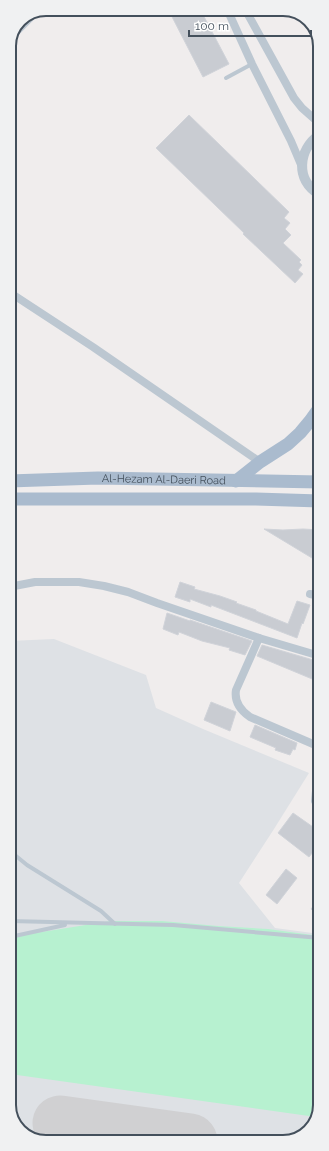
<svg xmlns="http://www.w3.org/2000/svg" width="329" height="1151" font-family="Raleway,sans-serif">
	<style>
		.airport { fill: #dee1e5 }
		.green { fill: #b7f1d0 }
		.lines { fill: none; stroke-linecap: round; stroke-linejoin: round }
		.taxiway { stroke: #d0d0d2; stroke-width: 22 }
		.runway { stroke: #d0d0d2; stroke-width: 55 }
		.building { fill: #c9ccd2; stroke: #d0d3d9 }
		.service { stroke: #bcc7d1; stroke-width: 4 }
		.minor { stroke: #bcc7d1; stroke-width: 8 }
		.tertiary { stroke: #bcc7d1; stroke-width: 10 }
		.primary { stroke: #aabbce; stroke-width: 13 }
		.labels { text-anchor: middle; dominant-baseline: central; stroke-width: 4; stroke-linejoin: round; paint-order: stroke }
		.street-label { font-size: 11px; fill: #44505c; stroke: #fff }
		.rim { fill: none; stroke: #44505c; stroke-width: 2 }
	</style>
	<rect width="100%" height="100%" fill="#f0eded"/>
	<!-- airport -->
	<path class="airport" d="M 54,639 L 146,675 L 156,708 L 203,729 L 309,773 L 274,829 L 239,883 L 275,928 L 320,934 L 320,1106 L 312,1128 L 291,1141 L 41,1142 L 21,1133 L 10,1113 L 9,641 Z"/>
	<!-- green -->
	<path class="green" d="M 111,921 L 162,921 L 218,926 L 268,929 L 320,936 L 320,1106 L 316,1117 L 10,1074 L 10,937 Z"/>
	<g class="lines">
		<!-- taxiway -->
		<path class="taxiway" d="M 73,1142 L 76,1125"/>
		<!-- runway -->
		<path class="runway" d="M 60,1123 L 190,1141"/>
	</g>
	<!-- building -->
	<g class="building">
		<path d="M 168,9 L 200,9 L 229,64 L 203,77 Z"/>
		<path d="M 189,115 L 289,212 L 284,218 L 290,223 L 285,229 L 291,235 L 283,243 L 301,260 L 299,262 L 302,265 L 298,270 L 303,274 L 295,283 L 243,234 L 244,233 L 156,148 Z"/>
		<path d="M 264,529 L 283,530 L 303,529 L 320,530 L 320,545 L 312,558 Z"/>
		<path d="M 180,582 L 195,587 L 194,589 L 220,596 L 237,602 L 236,603 L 256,610 L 256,611 L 288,624 L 297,601 L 310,605 L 303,624 L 302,623 L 297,638 L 211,605 L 211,607 L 190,599 L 190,602 L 175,597 Z"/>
		<path d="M 167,613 L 190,621 L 190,620 L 252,641 L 245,655 L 229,650 L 230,648 L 202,641 L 179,632 L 178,635 L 163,629 Z"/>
		<path d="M 262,645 L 320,662 L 320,673 L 317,681 L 257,656 Z"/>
		<path d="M 211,702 L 236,712 L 230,731 L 204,720 Z"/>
		<path d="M 255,725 L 297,743 L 295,750 L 293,749 L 290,755 L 275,750 L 276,748 L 250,737 Z"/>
		<path d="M 293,813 L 313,827 L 314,826 L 320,831 L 320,843 L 309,857 L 278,833 Z"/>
		<path d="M 286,869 L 297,878 L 277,904 L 266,895 Z"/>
		<path d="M 320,898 L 320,916 L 311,909 Z"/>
	</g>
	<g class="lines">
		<!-- service -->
		<g class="service">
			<path d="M 226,78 L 252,64"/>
			<path d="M 10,851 L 27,865 L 101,911 L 115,924"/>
			<path d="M 10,921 L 173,925 L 320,938"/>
			<path d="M 10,937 L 65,925"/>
		</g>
		<!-- minor -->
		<g class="minor">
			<path d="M 227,9 L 252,64 L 291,141 L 302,167"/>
			<path d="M 245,9 L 294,98 L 302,108 L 319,123"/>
			<path d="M 14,34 L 34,14"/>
			<path d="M 9,292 L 93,347 L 260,462"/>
			<path d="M 9,587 L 35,582 L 79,582 L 104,586 L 128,592 L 157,603 L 259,638 L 320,656"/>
			<path d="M 310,594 L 320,596"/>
			<path d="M 259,638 L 236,690 C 234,702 240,710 250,717 L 320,747"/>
			<path d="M 320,775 L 317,781 L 315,801 L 320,810"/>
		</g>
		<!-- tertiary -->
		<path class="tertiary" d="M 319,135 C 298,150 295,180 319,194"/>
		<!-- primary -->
		<g class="primary">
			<path id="s1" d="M 9,481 L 98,478 L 320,482"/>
			<path d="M 236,481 L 260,462 L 288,444 L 300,433 L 310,421 L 320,407"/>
			<path d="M 9,499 L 256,499 L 320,501"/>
		</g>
	</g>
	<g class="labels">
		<!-- street labels -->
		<g class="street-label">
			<text stroke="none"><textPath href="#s1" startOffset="155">Al-Hezam Al-Daeri Road</textPath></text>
		</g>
	</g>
	<!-- crop -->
	<path d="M0 0H329V1151H0ZM46 16H283A30 30 0 0 1 313 46V1105A30 30 0 0 1 283 1135H46A30 30 0 0 1 16 1105V46A30 30 0 0 1 46 16Z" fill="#f0f1f2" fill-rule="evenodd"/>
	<path class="rim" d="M46 16H283A30 30 0 0 1 313 46V1105A30 30 0 0 1 283 1135H46A30 30 0 0 1 16 1105V46A30 30 0 0 1 46 16Z"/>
	<!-- scale -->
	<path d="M189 30v6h122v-6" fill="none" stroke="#44505c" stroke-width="2"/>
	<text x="195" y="30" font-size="12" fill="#44505c" stroke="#ffffff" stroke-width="3" paint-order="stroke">100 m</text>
</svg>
